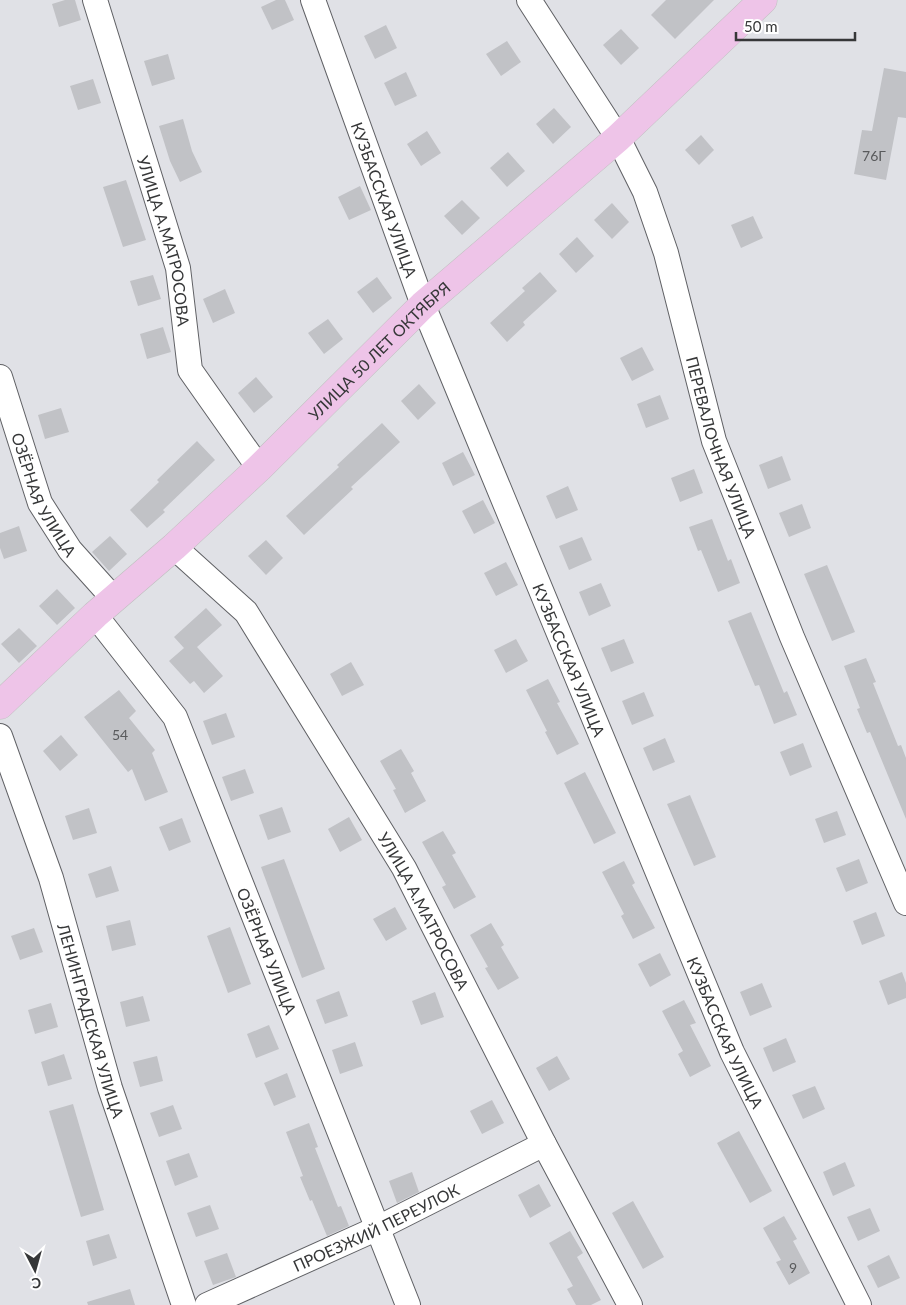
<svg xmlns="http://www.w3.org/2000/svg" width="906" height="1305" font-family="Lato,sans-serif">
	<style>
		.building { fill: #c1c2c6 }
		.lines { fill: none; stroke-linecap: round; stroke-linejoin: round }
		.minor-casing { stroke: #606165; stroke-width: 26 }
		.major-casing { stroke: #bfbfbf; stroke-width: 29 }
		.minor { stroke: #fff; stroke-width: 24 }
		.major { stroke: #eec4e8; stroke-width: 28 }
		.labels { text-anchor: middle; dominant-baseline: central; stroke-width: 4; stroke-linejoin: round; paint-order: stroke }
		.number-label { font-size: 14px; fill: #595a5c }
		.street-label { font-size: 16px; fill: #363738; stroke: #fff }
	</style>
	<rect width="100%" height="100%" fill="#e0e1e6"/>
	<!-- building -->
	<g class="building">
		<path d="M 65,0 L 75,0 L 81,20 L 59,27 L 52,4 Z"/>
		<path d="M 276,0 L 285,0 L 294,20 L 272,30 L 261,7 Z"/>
		<path d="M 666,0 L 714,0 L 675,39 L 651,15 Z"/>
		<path d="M 386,25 L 397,48 L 375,59 L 364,36 Z"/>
		<path d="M 621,29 L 639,48 L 621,65 L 603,45 Z"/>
		<path d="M 507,41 L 521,62 L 501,76 L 486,54 Z"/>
		<path d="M 168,54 L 175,79 L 152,86 L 144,61 Z"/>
		<path d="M 884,68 L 906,72 L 906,118 L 898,117 L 886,180 L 854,174 L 862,130 L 872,131 Z"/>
		<path d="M 406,72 L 417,96 L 395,106 L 384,83 Z"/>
		<path d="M 93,79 L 101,103 L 78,110 L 70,86 Z"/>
		<path d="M 554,108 L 571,127 L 553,144 L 536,124 Z"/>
		<path d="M 183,119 L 192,151 L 202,172 L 180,182 L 170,161 L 159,126 Z"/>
		<path d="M 427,131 L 441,153 L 421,166 L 407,144 Z"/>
		<path d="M 701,135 L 714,150 L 699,165 L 685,150 Z"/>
		<path d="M 508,152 L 525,171 L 507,187 L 490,168 Z"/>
		<path d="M 126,180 L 146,240 L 123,247 L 103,187 Z"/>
		<path d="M 360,186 L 371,210 L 349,220 L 338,197 Z"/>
		<path d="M 462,200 L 480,218 L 462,235 L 444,216 Z"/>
		<path d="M 612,203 L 629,222 L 612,239 L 594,220 Z"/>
		<path d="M 753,216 L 763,238 L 741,248 L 731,225 Z"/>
		<path d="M 577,237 L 594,256 L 576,273 L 559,254 Z"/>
		<path d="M 540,272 L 557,291 L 523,322 L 525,325 L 507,342 L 490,323 L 525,291 L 522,288 Z"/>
		<path d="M 153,275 L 161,299 L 138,306 L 130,281 Z"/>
		<path d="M 377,277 L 392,298 L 373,313 L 357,292 Z"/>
		<path d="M 225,289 L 235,313 L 213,323 L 203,299 Z"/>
		<path d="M 328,319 L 343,339 L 324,354 L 308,333 Z"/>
		<path d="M 163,327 L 171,352 L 147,359 L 140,334 Z"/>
		<path d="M 642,347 L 654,370 L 632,381 L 620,358 Z"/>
		<path d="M 256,377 L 273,397 L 254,413 L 238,393 Z"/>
		<path d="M 419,384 L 436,403 L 418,420 L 401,401 Z"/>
		<path d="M 660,395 L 669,419 L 646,428 L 637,404 Z"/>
		<path d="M 61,408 L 69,432 L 45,439 L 38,415 Z"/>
		<path d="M 382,423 L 400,442 L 351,487 L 353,489 L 304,535 L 286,516 L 339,467 L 337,465 Z"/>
		<path d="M 197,441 L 215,460 L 163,510 L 165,512 L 147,528 L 130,510 L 159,482 L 157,480 Z"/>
		<path d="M 463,452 L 475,475 L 453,486 L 442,463 Z"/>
		<path d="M 782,456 L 791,480 L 768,489 L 759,465 Z"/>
		<path d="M 694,469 L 703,493 L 680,502 L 671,478 Z"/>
		<path d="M 568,486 L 578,510 L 556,519 L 546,496 Z"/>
		<path d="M 483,500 L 495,523 L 474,534 L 462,511 Z"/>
		<path d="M 802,504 L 811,528 L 789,537 L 779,513 Z"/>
		<path d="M 712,519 L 728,561 L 731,559 L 740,583 L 718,592 L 701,550 L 698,551 L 689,527 Z"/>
		<path d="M 19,526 L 27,551 L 4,559 L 0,548 L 0,533 Z"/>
		<path d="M 110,536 L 127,554 L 109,571 L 92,552 Z"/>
		<path d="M 582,537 L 592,560 L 569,570 L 559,546 Z"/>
		<path d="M 266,540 L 283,558 L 266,575 L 248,556 Z"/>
		<path d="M 506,562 L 518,585 L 496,596 L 484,573 Z"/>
		<path d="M 827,565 L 855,632 L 832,641 L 804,574 Z"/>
		<path d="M 601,583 L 611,606 L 589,616 L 579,592 Z"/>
		<path d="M 57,589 L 75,608 L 57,625 L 39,606 Z"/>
		<path d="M 206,608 L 222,625 L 197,647 L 223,676 L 204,693 L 194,681 L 190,684 L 169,661 L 184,648 L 174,637 Z"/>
		<path d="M 751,612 L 784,693 L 787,691 L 797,715 L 774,724 L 759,685 L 755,686 L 728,621 Z"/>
		<path d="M 19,628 L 37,646 L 19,663 L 1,644 Z"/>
		<path d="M 516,639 L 528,661 L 506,673 L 494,650 Z"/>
		<path d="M 624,639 L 634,663 L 611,672 L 601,648 Z"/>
		<path d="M 866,658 L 876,682 L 873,683 L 898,746 L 901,745 L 906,758 L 906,819 L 870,732 L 867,733 L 857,709 L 860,708 L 844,666 Z"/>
		<path d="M 351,662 L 364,685 L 342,696 L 330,674 Z"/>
		<path d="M 548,679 L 560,702 L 557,703 L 579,744 L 557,755 L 545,732 L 547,731 L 526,690 Z"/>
		<path d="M 119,690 L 136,711 L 129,718 L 155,750 L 152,753 L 168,792 L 145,801 L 132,769 L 128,772 L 84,717 Z"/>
		<path d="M 644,692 L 654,716 L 632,725 L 622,701 Z"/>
		<path d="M 226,713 L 235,737 L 212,745 L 203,721 Z"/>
		<path d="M 61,735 L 78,755 L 60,771 L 43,751 Z"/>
		<path d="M 665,738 L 675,762 L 653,771 L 643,748 Z"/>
		<path d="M 803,743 L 812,767 L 790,776 L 780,752 Z"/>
		<path d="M 401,749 L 414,771 L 411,773 L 426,801 L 405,813 L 393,790 L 396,789 L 380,761 Z"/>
		<path d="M 245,769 L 254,793 L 231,801 L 222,777 Z"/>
		<path d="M 585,772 L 616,833 L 594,844 L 564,783 Z"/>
		<path d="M 690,795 L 716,857 L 694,866 L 667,804 Z"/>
		<path d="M 282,807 L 291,832 L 268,840 L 259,815 Z"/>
		<path d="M 89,808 L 97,833 L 73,840 L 65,816 Z"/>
		<path d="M 837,811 L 846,835 L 824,843 L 815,819 Z"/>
		<path d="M 349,817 L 362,840 L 340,852 L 328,829 Z"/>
		<path d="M 182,818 L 191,842 L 169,851 L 159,827 Z"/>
		<path d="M 443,831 L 456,853 L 452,855 L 476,897 L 454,909 L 442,887 L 446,885 L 422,842 Z"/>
		<path d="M 284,859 L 325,969 L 302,978 L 261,867 Z"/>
		<path d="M 859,859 L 868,883 L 846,892 L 836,868 Z"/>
		<path d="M 624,861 L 635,883 L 632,885 L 655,928 L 633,939 L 621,916 L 624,914 L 602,872 Z"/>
		<path d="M 111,866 L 119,891 L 96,898 L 88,874 Z"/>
		<path d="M 395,907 L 407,929 L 386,941 L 373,919 Z"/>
		<path d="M 876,912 L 885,936 L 862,945 L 853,921 Z"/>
		<path d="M 130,920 L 136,945 L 112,951 L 106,926 Z"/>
		<path d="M 491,923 L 504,945 L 501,947 L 519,978 L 498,990 L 485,968 L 488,967 L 470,935 Z"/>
		<path d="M 230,927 L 251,984 L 228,993 L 207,936 Z"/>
		<path d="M 34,928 L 43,952 L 20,960 L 11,936 Z"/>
		<path d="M 660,953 L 671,975 L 650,987 L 638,964 Z"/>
		<path d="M 902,972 L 906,983 L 906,998 L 888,1005 L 879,981 Z"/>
		<path d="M 762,983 L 772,1007 L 750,1016 L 740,992 Z"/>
		<path d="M 339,991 L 348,1016 L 325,1024 L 316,1000 Z"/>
		<path d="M 435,992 L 444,1017 L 421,1025 L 412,1001 Z"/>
		<path d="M 143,996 L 150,1021 L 126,1027 L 120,1002 Z"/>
		<path d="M 684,1000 L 696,1023 L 690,1025 L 711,1066 L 690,1077 L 678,1054 L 683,1051 L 662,1011 Z"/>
		<path d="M 51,1003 L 58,1027 L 35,1034 L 28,1010 Z"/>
		<path d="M 269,1025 L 279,1049 L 256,1058 L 247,1034 Z"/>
		<path d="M 786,1038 L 796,1062 L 773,1072 L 763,1048 Z"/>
		<path d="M 355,1042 L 363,1066 L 340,1074 L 332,1050 Z"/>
		<path d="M 64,1054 L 72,1079 L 48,1086 L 41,1062 Z"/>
		<path d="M 157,1056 L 163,1081 L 140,1087 L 133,1062 Z"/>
		<path d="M 557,1056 L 570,1079 L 549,1091 L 536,1068 Z"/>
		<path d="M 287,1073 L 296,1097 L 274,1106 L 264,1083 Z"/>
		<path d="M 815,1086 L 825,1109 L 803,1119 L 792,1095 Z"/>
		<path d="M 492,1100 L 504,1123 L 482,1134 L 470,1111 Z"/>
		<path d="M 73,1104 L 104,1210 L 81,1217 L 49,1111 Z"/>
		<path d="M 173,1105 L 182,1129 L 159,1137 L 150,1113 Z"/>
		<path d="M 309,1123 L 318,1147 L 315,1148 L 338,1207 L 341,1206 L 349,1226 L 327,1236 L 312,1200 L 310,1201 L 300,1177 L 303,1176 L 286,1132 Z"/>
		<path d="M 739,1131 L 772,1191 L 750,1203 L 717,1143 Z"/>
		<path d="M 189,1153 L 198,1177 L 175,1186 L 166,1161 Z"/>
		<path d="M 845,1162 L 855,1186 L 833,1196 L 823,1172 Z"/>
		<path d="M 412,1172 L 419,1192 L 397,1203 L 389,1181 Z"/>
		<path d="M 539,1184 L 551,1206 L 530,1218 L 518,1195 Z"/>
		<path d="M 633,1201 L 664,1257 L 643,1269 L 612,1213 Z"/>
		<path d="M 210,1205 L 219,1229 L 196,1237 L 187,1213 Z"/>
		<path d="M 870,1208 L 880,1231 L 858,1241 L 847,1217 Z"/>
		<path d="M 784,1216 L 797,1239 L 793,1241 L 810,1273 L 789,1285 L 776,1262 L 781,1260 L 763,1228 Z"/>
		<path d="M 570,1231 L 583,1253 L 577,1257 L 601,1300 L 591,1305 L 576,1305 L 567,1289 L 573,1286 L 549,1243 Z"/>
		<path d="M 109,1234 L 117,1258 L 93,1266 L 86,1241 Z"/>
		<path d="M 227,1253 L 236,1277 L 213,1285 L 204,1261 Z"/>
		<path d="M 889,1255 L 900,1278 L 878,1288 L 867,1266 Z"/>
		<path d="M 130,1289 L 135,1305 L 88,1305 L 87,1302 Z"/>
	</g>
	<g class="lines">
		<defs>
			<g id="minor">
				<path id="s1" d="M 95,0 L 178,268 L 190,370 L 259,468"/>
				<path id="s2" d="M 313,0 L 423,305 L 732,1052 L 859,1305"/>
				<path id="s3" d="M 529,0 L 618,138 L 645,192 L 666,253 L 714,441 L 792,637 L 906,903"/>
				<path id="s4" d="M 0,377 L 40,503 L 70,550 L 114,599"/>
				<path id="s5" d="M 174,547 L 246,612 L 404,868 L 544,1144 L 630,1305"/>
				<path id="s6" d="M 95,615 L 175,717 L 408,1305"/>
				<path id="s7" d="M 0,736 L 51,878 L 110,1088 L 184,1305"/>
				<path id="s8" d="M 207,1305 L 378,1228 L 544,1144"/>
			</g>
			<g id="major">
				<path id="s9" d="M 0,705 L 95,615 L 174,547 L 259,468 L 423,305 L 618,138 L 763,0"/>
			</g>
		</defs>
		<!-- minor casing -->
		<use href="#minor" class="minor-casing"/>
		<!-- major casing -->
		<use href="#major" class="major-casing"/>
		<!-- minor -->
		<use href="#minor" class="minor"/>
		<!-- major -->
		<use href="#major" class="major"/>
	</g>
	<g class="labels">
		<!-- number labels -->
		<g class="number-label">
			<text x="874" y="155">76Г</text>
			<text x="120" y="734">54</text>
			<text x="793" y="1267">9</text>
		</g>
		<!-- street labels -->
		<g class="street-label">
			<text stroke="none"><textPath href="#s2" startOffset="212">КУЗБАССКАЯ УЛИЦА</textPath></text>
			<text stroke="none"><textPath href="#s1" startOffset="251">УЛИЦА А.МАТРОСОВА</textPath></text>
			<text stroke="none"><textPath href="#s9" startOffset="519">УЛИЦА 50 ЛЕТ ОКТЯБРЯ</textPath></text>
			<text stroke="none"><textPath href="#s3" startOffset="491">ПЕРЕВАЛОЧНАЯ УЛИЦА</textPath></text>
			<text stroke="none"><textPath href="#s4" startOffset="126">ОЗЁРНАЯ УЛИЦА</textPath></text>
			<text stroke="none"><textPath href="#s2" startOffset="708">КУЗБАССКАЯ УЛИЦА</textPath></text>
			<text stroke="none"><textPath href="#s5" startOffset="445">УЛИЦА А.МАТРОСОВА</textPath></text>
			<text stroke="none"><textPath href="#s6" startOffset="381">ОЗЁРНАЯ УЛИЦА</textPath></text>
			<text stroke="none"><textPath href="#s7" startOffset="299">ЛЕНИНГРАДСКАЯ УЛИЦА</textPath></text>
			<text stroke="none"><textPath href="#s2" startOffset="1112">КУЗБАССКАЯ УЛИЦА</textPath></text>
			<text stroke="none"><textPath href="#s8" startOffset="186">ПРОЕЗЖИЙ ПЕРЕУЛОК</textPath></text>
		</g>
	</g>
	<!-- north arrow -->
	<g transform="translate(35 1270) rotate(174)" stroke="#ffffff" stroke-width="4" paint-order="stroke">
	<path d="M0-4L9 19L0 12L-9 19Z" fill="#363738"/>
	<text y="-8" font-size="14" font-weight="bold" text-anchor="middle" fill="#363738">С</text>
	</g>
	<!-- scale -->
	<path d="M736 32v8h119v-8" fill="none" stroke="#363738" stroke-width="2.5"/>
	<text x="744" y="32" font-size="15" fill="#363738" stroke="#ffffff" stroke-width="4" paint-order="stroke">50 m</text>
</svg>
